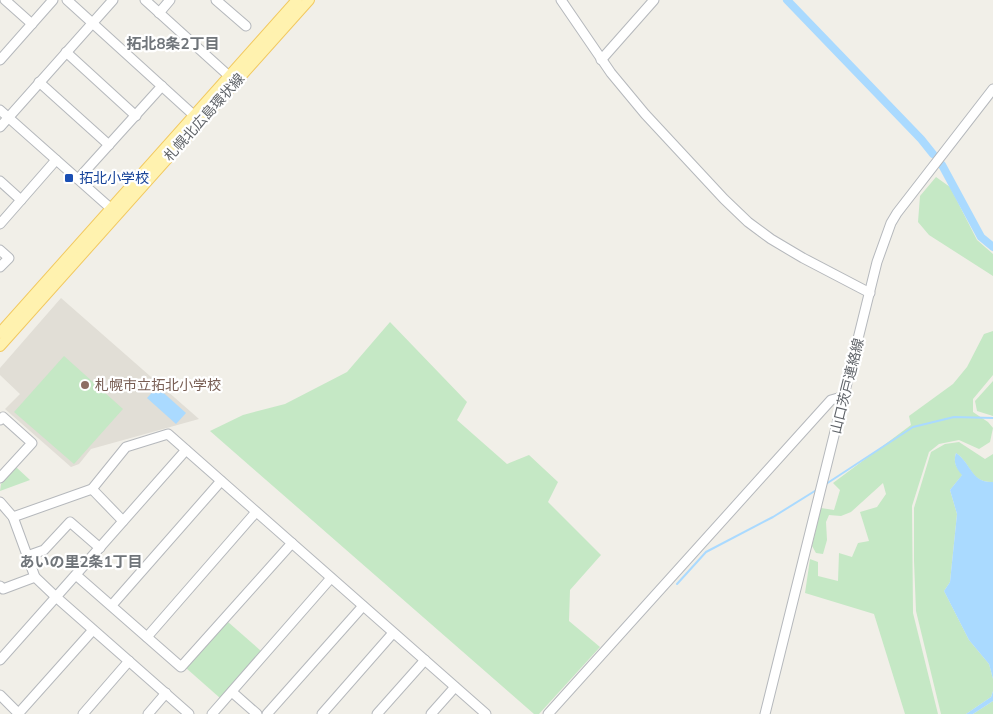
<svg xmlns="http://www.w3.org/2000/svg" width="993" height="714" font-family="Mulish,'Noto Sans JP',sans-serif">
	<style>
		.education { fill: #e1ded6 }
		.green { fill: #c5e8c5 }
		.water { fill: #aadaff }
		.lines { fill: none; stroke-linecap: round; stroke-linejoin: round }
		.stream { stroke: #aadaff; stroke-width: 2 }
		.canal { stroke: #aadaff; stroke-width: 8 }
		.minor-casing { stroke: #b5b8bc; stroke-width: 11 }
		.major-casing { stroke: #f2c960; stroke-width: 12 }
		.minor { stroke: #fff; stroke-width: 9 }
		.major { stroke: #fff2af; stroke-width: 10 }
		.transit-dot { fill: #1a4fb4; stroke: #fff; stroke-width: 2 }
		.education-dot { fill: #8d6e63; stroke: #fff; stroke-width: 2 }
		.labels { text-anchor: middle; dominant-baseline: central; stroke-width: 4.5; stroke-linejoin: round; paint-order: stroke }
		.street-label { font-size: 14px; fill: #5f6368; stroke: #fff }
		.transit-label { font-size: 14px; fill: #164399; stroke: #fff; text-anchor: start }
		.education-label { font-size: 14px; fill: #785e54; stroke: #fff; text-anchor: start }
		.neighbourhood-label { font-size: 15px; font-weight: bold; fill: #70757a; stroke: #fff }
	</style>
	<rect width="100%" height="100%" fill="#f1efe8"/>
	<!-- education -->
	<path class="education" d="M 61,298 L 199,419 L 91,449 L 79,464 L 71,467 L 5,409 L 20,394 L 0,375 L 0,368 Z"/>
	<!-- green -->
	<g class="green">
		<path d="M 936,177 L 950,187 L 977,240 L 993,254 L 993,276 L 929,235 L 918,222 L 920,196 Z"/>
		<path d="M 390,322 L 467,402 L 457,420 L 507,464 L 529,455 L 558,482 L 548,502 L 601,555 L 570,590 L 569,621 L 600,647 L 539,714 L 534,714 L 210,431 L 243,415 L 285,404 L 347,372 Z"/>
		<path d="M 993,331 L 993,375 L 973,399 L 973,412 L 988,422 L 993,428 L 990,442 L 979,449 L 959,440 L 939,444 L 929,452 L 912,506 L 913,613 L 938,714 L 905,714 L 874,614 L 805,593 L 810,559 L 818,562 L 818,576 L 838,581 L 839,553 L 852,557 L 858,543 L 869,541 L 860,512 L 877,507 L 886,494 L 883,483 L 851,512 L 841,516 L 829,515 L 826,522 L 827,540 L 823,554 L 816,553 L 812,546 L 821,508 L 834,510 L 840,490 L 833,483 L 911,425 L 909,416 L 953,384 L 967,367 L 984,334 Z"/>
		<path d="M 64,356 L 123,409 L 74,464 L 14,412 Z"/>
		<path d="M 993,381 L 993,416 L 977,411 L 975,401 Z"/>
		<path d="M 959,442 L 985,459 L 993,454 L 993,482 C 970,483 972,464 956,453 C 953,462 956,468 963,474 L 950,490 L 957,514 L 950,582 L 944,591 L 969,640 L 989,664 L 993,679 L 993,691 L 991,697 L 966,714 L 941,714 L 916,611 L 914,561 L 914,508 L 931,452 L 945,444 Z"/>
		<path d="M 16,467 L 30,480 L 0,491 L 1,484 Z"/>
		<path d="M 228,622 L 261,651 L 220,698 L 186,668 Z"/>
		<path d="M 993,701 L 993,714 L 973,714 Z"/>
	</g>
	<!-- water -->
	<g class="water">
		<path d="M 157,387 L 186,413 L 176,424 L 147,398 Z"/>
		<path d="M 956,453 C 972,464 971,483 993,482 L 993,679 L 989,664 L 969,640 L 944,591 L 950,582 L 957,514 L 950,490 L 962,475 C 956,468 953,462 956,453 Z"/>
		<path d="M 993,691 L 993,701 L 973,714 L 966,714 L 991,697 Z"/>
	</g>
	<g class="lines">
		<!-- stream -->
		<g class="stream">
			<path d="M 826,484 L 913,427 L 954,417 L 993,418"/>
			<path d="M 677,584 L 706,552 L 773,517 L 818,489"/>
		</g>
		<!-- canal -->
		<g class="canal">
			<path d="M 787,0 L 921,139 L 933,154"/>
			<path d="M 942,165 L 981,237 L 993,247"/>
		</g>
		<defs>
			<g id="minor">
				<path d="M 5,0 L 32,24"/>
				<path d="M 67,0 L 198,119"/>
				<path d="M 145,0 L 229,76"/>
				<path d="M 216,0 L 246,26"/>
				<path d="M 561,0 L 611,73 L 645,114 L 724,199 L 748,222 L 771,239 L 803,258 L 870,293"/>
				<path d="M 159,13 L 170,0"/>
				<path d="M 66,52 L 136,116"/>
				<path d="M 0,60 L 53,0"/>
				<path d="M 601,60 L 654,0"/>
				<path d="M 39,82 L 109,145"/>
				<path d="M 0,110 L 116,213"/>
				<path d="M 0,127 L 113,0"/>
				<path d="M 78,179 L 162,86"/>
				<path d="M 0,181 L 21,200"/>
				<path d="M 0,224 L 56,160"/>
				<path d="M 0,250 L 9,258 L 0,267"/>
				<path d="M 0,420 L 3,417 L 32,443 L 0,478"/>
				<path d="M 92,489 L 123,521"/>
				<path d="M 0,502 L 13,517 L 35,577 L 56,597 L 186,450"/>
				<path d="M 13,517 L 92,489 L 126,447 L 168,434 L 486,714"/>
				<path d="M 27,556 L 44,550 L 70,522 L 100,548"/>
				<path d="M 76,575 L 181,667 L 292,543"/>
				<path d="M 0,586 L 3,589 L 35,577"/>
				<path d="M 112,605 L 221,481"/>
				<path d="M 147,637 L 256,512"/>
				<path d="M 0,660 L 56,597 L 189,714"/>
				<path d="M 232,692 L 257,714"/>
				<path d="M 0,695 L 19,714"/>
				<path d="M 18,714 L 93,630"/>
				<path d="M 83,714 L 129,661"/>
				<path d="M 148,714 L 166,693"/>
				<path d="M 212,714 L 331,578"/>
				<path d="M 267,714 L 363,606"/>
				<path d="M 322,714 L 393,633"/>
				<path d="M 377,714 L 425,660"/>
				<path d="M 431,714 L 455,687"/>
				<path d="M 548,714 L 831,400 L 845,396"/>
				<path d="M 765,714 L 877,262 L 891,223 L 897,213 L 993,89"/>
			</g>
			<g id="major">
				<path d="M 0,333 L 297,0"/>
				<path d="M 0,346 L 309,0"/>
			</g>
		</defs>
		<!-- minor casing -->
		<use href="#minor" class="minor-casing"/>
		<!-- major casing -->
		<use href="#major" class="major-casing"/>
		<!-- minor -->
		<use href="#minor" class="minor"/>
		<!-- major -->
		<use href="#major" class="major"/>
	</g>
	<!-- markers -->
	<rect class="transit-dot" x="64" y="173" width="10" height="10" rx="2.5"/>
	<circle class="education-dot" cx="85" cy="385" r="5"/>
	<g class="labels">
		<!-- street labels -->
		<g class="street-label">
			<text transform="translate(204 117) rotate(-48)">札幌北広島環状線</text>
			<text transform="translate(847 386) rotate(-76)">山口茨戸連絡線</text>
		</g>
		<!-- transit labels -->
		<g class="transit-label">
			<text x="79" y="178">拓北小学校</text>
		</g>
		<!-- education labels -->
		<g class="education-label">
			<text x="95" y="385">札幌市立拓北小学校</text>
		</g>
		<!-- neighbourhood labels -->
		<g class="neighbourhood-label">
			<text x="173" y="43">拓北8条2丁目</text>
			<text x="81" y="561">あいの里2条1丁目</text>
		</g>
	</g>
</svg>
